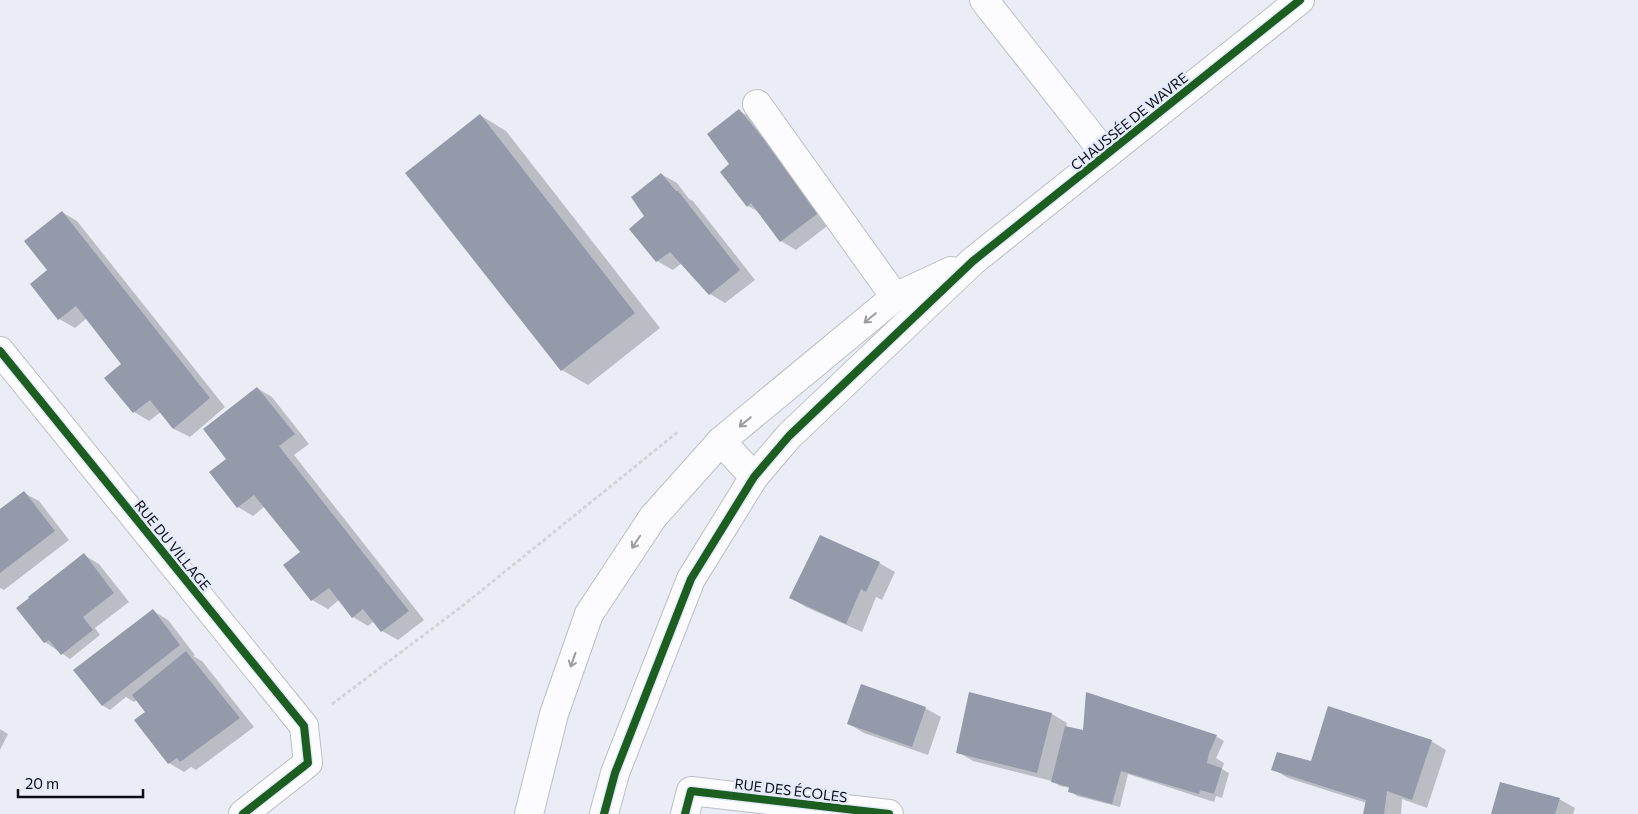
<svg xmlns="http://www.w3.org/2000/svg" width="1638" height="814" font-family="Commissioner,sans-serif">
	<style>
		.shadow { fill: #0003 }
		.building { fill: #959aab }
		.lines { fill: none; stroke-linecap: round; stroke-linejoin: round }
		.minor-casing { stroke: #bdbfc6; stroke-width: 30 }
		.major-casing { stroke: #bdbfc6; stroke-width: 30 }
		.path { stroke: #d3d4d7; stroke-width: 3; stroke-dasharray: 4 2.5; stroke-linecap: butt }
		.minor { stroke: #fcfcfe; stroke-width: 28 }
		.major { stroke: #fcfcfe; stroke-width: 28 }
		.cycleway-casing { stroke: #e5ebfb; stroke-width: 11 }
		.cycleway { stroke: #1b5e20; stroke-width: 8 }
		.oneway { stroke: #9b9c9f }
		.labels { text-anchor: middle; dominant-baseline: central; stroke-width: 5; stroke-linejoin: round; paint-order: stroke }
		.street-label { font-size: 14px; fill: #0a0c11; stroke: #e5ebfb }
	</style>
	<rect width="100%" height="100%" fill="#eaedf6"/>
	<!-- shadow -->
	<g class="shadow">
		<path d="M 739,111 L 754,119 L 835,220 L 796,250 L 781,241 L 759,212 L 748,206 L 731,165 Z"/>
		<path d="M 480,115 L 506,131 L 660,328 L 588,385 L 562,370 Z"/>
		<path d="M 661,174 L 677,183 L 689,199 L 693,201 L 755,280 L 725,303 L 710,294 L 682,263 L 673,270 L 657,261 L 646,216 Z"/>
		<path d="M 62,212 L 77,221 L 225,407 L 190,437 L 174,429 L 161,412 L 149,421 L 134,412 L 123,365 L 87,318 L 75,328 L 59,319 L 32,284 L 49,270 Z"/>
		<path d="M 257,388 L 272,397 L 309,444 L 294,455 L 424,620 L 398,640 L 382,631 L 374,621 L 368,626 L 353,617 L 339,600 L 328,609 L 312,600 L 302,552 L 265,506 L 253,516 L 238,507 L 228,459 Z"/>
		<path d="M 24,493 L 39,501 L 69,540 L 4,590 L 0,588 L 0,511 Z"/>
		<path d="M 84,555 L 99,564 L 129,602 L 95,628 L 100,635 L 70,659 L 45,642 L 18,608 Z"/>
		<path d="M 879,563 L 895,572 L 882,600 L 876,597 L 862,632 L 806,607 L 791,598 Z"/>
		<path d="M 153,611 L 168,620 L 195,655 L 193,656 L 202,661 L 254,727 L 196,770 L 191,767 L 184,772 L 169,763 L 147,712 L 137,700 L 134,702 L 126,697 L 110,710 L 102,705 Z"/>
		<path d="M 1087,694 L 1217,737 L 1224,741 L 1216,758 L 1224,763 L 1222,769 L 1229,773 L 1222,798 L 1216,796 L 1214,802 L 1128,774 L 1120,807 L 1077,796 L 1070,791 L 1070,788 L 1060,786 L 1052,781 L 973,761 L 958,752 L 1052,714 L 1067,723 L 1066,727 L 1084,731 Z"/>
		<path d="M 925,708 L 941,717 L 928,755 L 864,733 L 849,724 Z"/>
		<path d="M 0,729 L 8,734 L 0,750 Z"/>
		<path d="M 1431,741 L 1446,750 L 1427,808 L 1402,799 L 1401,814 L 1364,814 L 1367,803 L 1288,778 L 1273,769 Z"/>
		<path d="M 1559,799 L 1575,808 L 1573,814 L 1492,814 Z"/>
	</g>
	<!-- building -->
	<g class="building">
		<path d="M 739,109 L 762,137 L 768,134 L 821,211 L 780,242 L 751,203 L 747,207 L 720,172 L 729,164 L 707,134 Z"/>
		<path d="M 480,114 L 635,313 L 561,371 L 405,173 Z"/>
		<path d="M 661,173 L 676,191 L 678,191 L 740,270 L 709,295 L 670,252 L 656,262 L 629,229 L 644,216 L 631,197 Z"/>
		<path d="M 62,211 L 210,398 L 173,429 L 150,400 L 133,413 L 104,378 L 121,364 L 76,306 L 58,320 L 30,284 L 47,270 L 24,241 Z"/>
		<path d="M 257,387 L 295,434 L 279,446 L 409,611 L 381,632 L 363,609 L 352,618 L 329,588 L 311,601 L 283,565 L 300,552 L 254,495 L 237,508 L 209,472 L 226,459 L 203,429 Z"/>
		<path d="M 24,491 L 55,531 L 0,573 L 0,509 Z"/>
		<path d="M 820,535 L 880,562 L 866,592 L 861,589 L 846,624 L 789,598 Z"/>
		<path d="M 84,553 L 114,593 L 83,617 L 93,630 L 61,655 L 49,640 L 44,643 L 16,608 L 29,598 L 28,597 Z"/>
		<path d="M 153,609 L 180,645 L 102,706 L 73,670 Z"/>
		<path d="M 186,651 L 240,718 L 180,762 L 177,758 L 168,764 L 134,720 L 145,712 L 132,695 Z"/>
		<path d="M 861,684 L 926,707 L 912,747 L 847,724 Z"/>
		<path d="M 969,692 L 1052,713 L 1037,773 L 956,753 Z"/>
		<path d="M 1086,692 L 1217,735 L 1209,753 L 1207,763 L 1222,768 L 1214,794 L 1200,790 L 1199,794 L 1121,771 L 1112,804 L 1068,792 L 1069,787 L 1051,782 L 1065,726 L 1083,730 Z"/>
		<path d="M 1328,706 L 1432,740 L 1412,800 L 1387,791 L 1384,814 L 1363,814 L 1366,800 L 1271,770 L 1277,752 L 1311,761 Z"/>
		<path d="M 1500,782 L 1560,798 L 1555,814 L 1491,814 Z"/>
	</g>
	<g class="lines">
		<defs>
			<g id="minor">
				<path d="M 984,0 L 1106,155"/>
				<path d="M 757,104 L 895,297"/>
				<path d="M 0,351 L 304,726 L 308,763 L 243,814"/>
				<path d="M 721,441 L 754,477"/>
				<path d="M 685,814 L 691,791 L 889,814"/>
			</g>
			<g id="major">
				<path d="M 529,814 L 554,714 L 589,614 L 653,517 L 721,441 L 895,297 L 951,271"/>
				<path d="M 604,814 L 615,773 L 691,579 L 754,477 L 789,436 L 973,261 L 1300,0"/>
			</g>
		</defs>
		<!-- minor casing -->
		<use href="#minor" class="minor-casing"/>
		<!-- major casing -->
		<use href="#major" class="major-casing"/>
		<!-- path -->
		<path class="path" d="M 332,704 L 461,607 L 679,431"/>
		<!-- minor -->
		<use href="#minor" class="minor"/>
		<!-- major -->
		<use href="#major" class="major"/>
		<defs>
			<g id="cycleway">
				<path d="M 0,351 L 304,726 L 308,763 L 243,814"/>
				<path d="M 604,814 L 615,773 L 691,579 L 754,477 L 789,436 L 973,261 L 1300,0"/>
				<path d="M 685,814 L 691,791 L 889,814"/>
			</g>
		</defs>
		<!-- cycleway casing -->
		<use href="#cycleway" class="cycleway-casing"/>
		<!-- cycleway -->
		<use href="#cycleway" class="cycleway"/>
	</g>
	<!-- one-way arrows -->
	<defs><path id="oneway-shaft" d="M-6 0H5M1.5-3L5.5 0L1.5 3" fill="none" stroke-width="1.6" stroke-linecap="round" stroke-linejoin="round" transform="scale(1.25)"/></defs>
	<g class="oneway">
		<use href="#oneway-shaft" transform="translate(870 318) rotate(140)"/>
		<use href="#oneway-shaft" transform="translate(745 422) rotate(140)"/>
		<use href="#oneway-shaft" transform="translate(636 542) rotate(124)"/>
		<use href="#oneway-shaft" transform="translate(573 660) rotate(109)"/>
	</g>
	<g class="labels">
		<!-- street labels -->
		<g class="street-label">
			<text transform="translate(1129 121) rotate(-39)">CHAUSSÉE DE WAVRE</text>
			<text transform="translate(173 545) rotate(51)">RUE DU VILLAGE</text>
			<text transform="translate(791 790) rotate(7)">RUE DES ÉCOLES</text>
		</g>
	</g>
	<!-- scale -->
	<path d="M18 789v8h125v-8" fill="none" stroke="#0a0c11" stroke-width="2.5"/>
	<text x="25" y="789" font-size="15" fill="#0a0c11" stroke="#e5ebfb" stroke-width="4" paint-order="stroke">20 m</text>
</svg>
